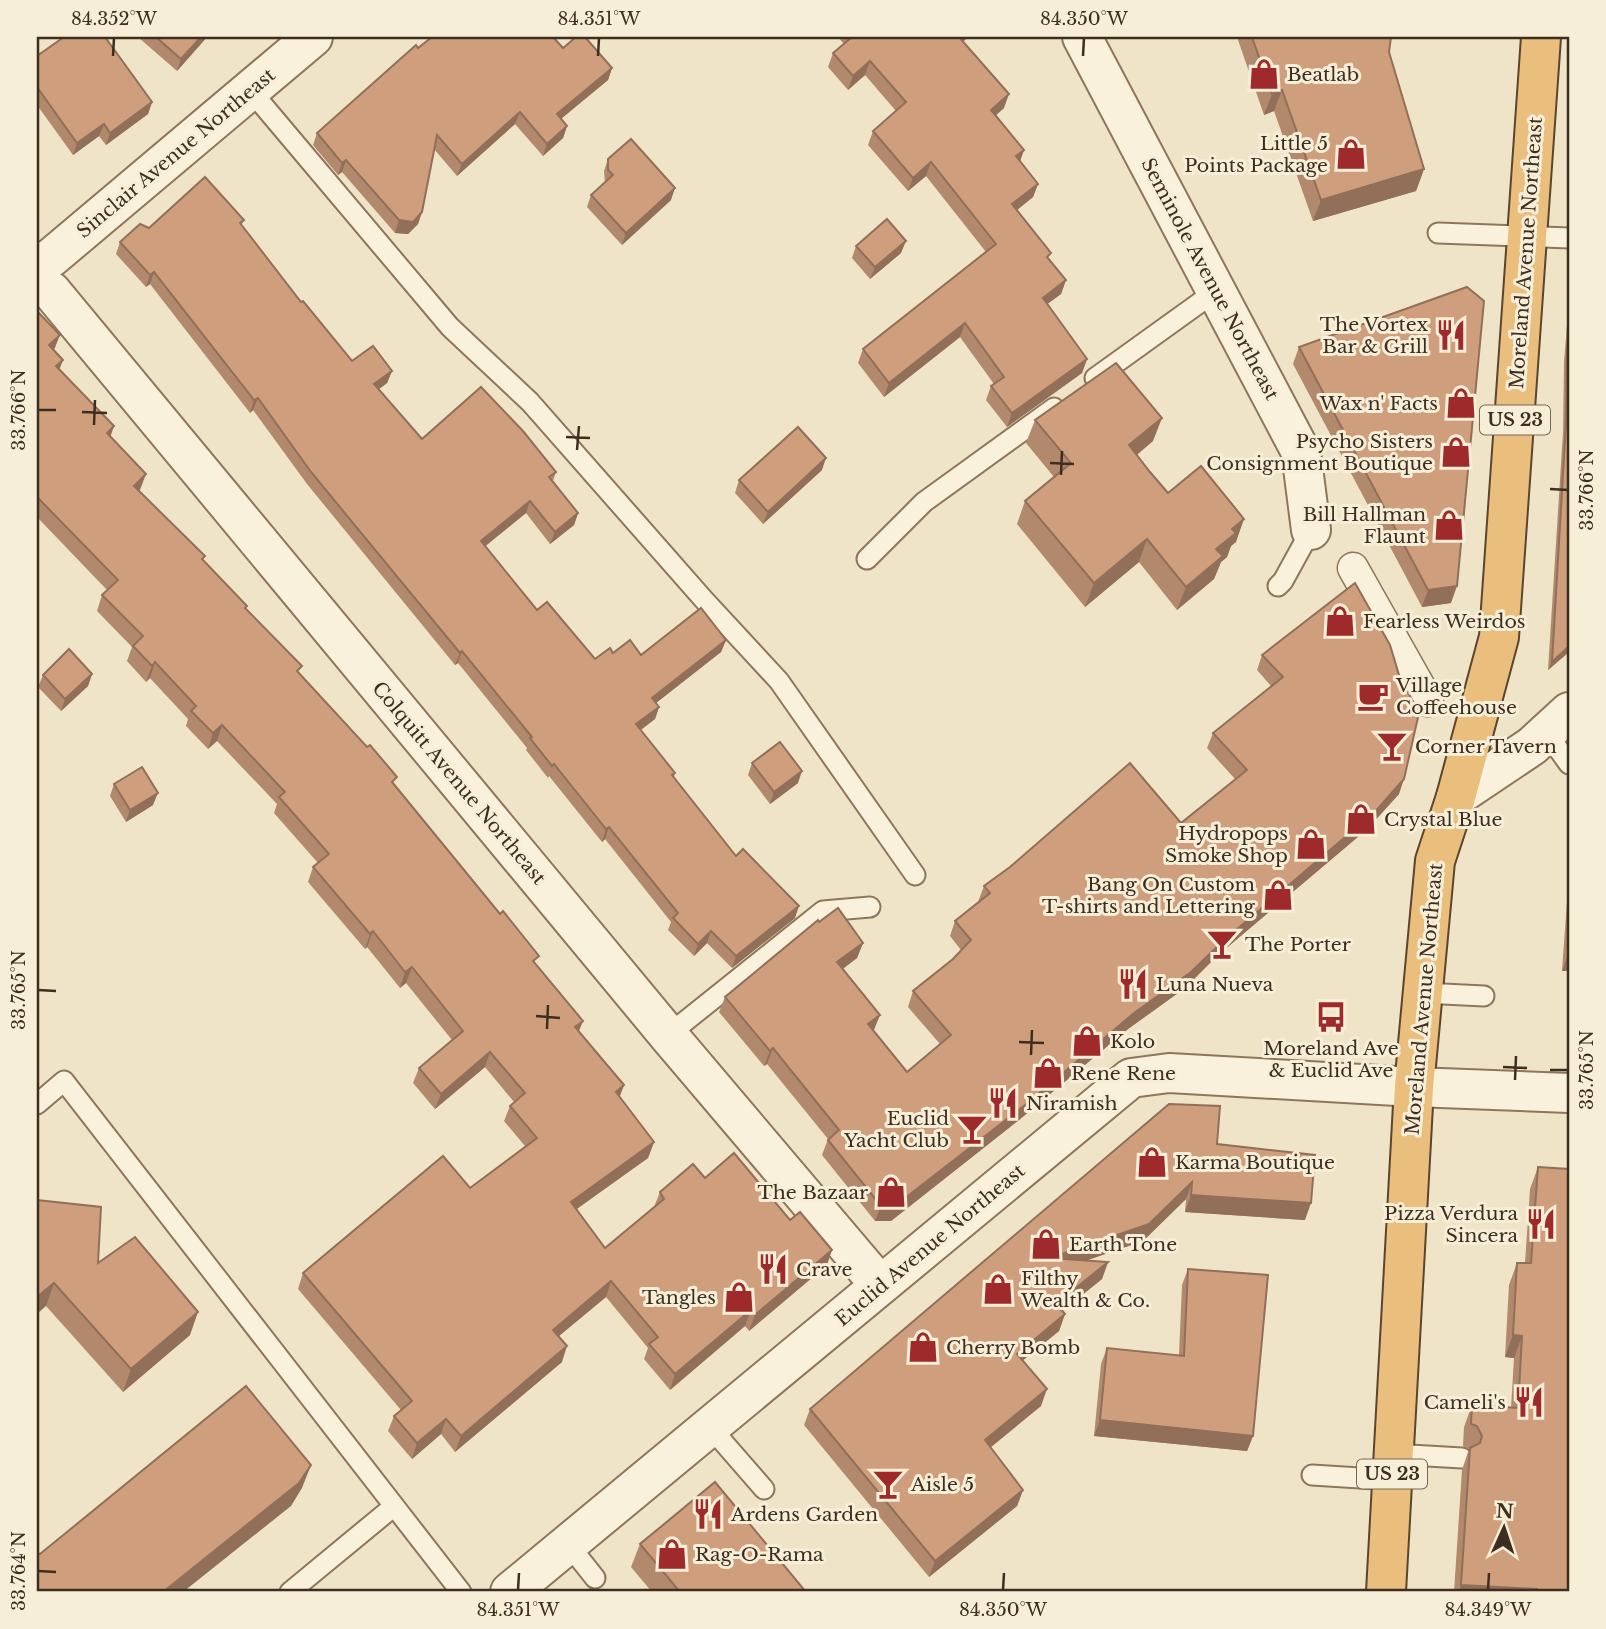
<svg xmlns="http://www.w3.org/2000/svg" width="1606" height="1629" font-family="'Libre Baskerville',serif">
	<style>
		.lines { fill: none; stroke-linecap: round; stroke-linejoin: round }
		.service-casing { stroke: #8d765c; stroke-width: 23 }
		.pedestrian-casing { stroke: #8d765c; stroke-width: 33 }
		.minor-casing { stroke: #8d765c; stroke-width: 42 }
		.tertiary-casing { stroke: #8d765c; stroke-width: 42 }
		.trunk-casing { stroke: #5b4430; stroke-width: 42 }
		.service { stroke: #faf1dc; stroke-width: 19 }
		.pedestrian { stroke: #faf1dc; stroke-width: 30 }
		.minor { stroke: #faf1dc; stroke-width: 38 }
		.tertiary { stroke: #faf1dc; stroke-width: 38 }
		.trunk { stroke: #eabe7c; stroke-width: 38 }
		.wall { fill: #b2896c }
		.shaded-wall { fill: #916f58 }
		.building { fill: #cf9f7d; stroke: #916f58; stroke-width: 2 }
		.ticks { fill: none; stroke: #3d2e20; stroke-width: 2.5 }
		.labels { text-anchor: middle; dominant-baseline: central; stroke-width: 6; stroke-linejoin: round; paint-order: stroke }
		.shield { fill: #f7eed8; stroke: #756857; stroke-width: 2 }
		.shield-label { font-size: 18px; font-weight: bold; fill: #3d2e20 }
		.poi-label { font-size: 19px; fill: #3d2e20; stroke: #f7eed8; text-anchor: start }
		.street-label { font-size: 19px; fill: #3d2e20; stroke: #f7eed8 }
		.neatline { fill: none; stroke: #3d2e20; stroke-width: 2.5 }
		.ticks-label { font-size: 18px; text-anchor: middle; fill: #3d2e20 }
	</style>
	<rect width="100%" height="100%" fill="#f0e4c8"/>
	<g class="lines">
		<defs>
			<g id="service">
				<path d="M 251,91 L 450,327 L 530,402 L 705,601 L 779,681 L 915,875"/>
				<path d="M 1438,233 L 1569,238"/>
				<path d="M 1095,378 L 1216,291"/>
				<path d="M 867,559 L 924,502 L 1054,408"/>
				<path d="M 1278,586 L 1283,581 L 1311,530"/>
				<path d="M 1546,732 L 1569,764"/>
				<path d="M 1423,993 L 1484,996"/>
				<path d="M 668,1035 L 823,911 L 870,907"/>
				<path d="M 37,1104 L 64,1081 L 461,1592"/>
				<path d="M 710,1427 L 764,1489"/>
				<path d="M 1393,1454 L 1462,1458"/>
				<path d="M 1312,1475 L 1392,1480"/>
				<path d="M 568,1544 L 595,1578"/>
				<path d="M 290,1592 L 393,1507"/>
			</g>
			<path id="pedestrian" d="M 1353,568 L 1428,701"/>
			<g id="minor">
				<path d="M 1082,37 L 1301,452 L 1311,530"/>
				<path d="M 37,266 L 52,257 L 313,37"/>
				<path d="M 37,283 L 51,291 L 668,1035 L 880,1285"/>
				<path d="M 1456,797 L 1532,746 L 1569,712"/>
			</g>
			<path id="tertiary" d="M 510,1592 L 1131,1078 L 1169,1073 L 1414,1087 L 1569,1093"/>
			<path id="trunk" d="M 1386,1592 L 1414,1087 L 1435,861 L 1456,797 L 1499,637 L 1541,37"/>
		</defs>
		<!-- service casing -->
		<use href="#service" class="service-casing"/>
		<!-- pedestrian casing -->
		<use href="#pedestrian" class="pedestrian-casing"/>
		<!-- minor casing -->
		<use href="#minor" class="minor-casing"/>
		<!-- tertiary casing -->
		<use href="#tertiary" class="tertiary-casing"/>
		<!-- trunk casing -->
		<use href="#trunk" class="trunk-casing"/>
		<!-- service -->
		<use href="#service" class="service"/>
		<!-- pedestrian -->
		<use href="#pedestrian" class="pedestrian"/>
		<!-- minor -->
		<use href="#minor" class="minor"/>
		<!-- tertiary -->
		<use href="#tertiary" class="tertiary"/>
		<!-- trunk -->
		<use href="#trunk" class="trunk"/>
	</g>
	<!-- wall -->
	<g class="wall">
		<path d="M 138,37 L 207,37 L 177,71 Z"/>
		<path d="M 838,37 L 968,37 L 963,42 L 1004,108 L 996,115 L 1024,150 L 1020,161 L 1038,184 L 1033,197 L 1017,210 L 1049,259 L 1066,280 L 1061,294 L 1047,304 L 1087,359 L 1082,373 L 1007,427 L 986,400 L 991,386 L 994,384 L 960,337 L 884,397 L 858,363 L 863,349 L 986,252 L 926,176 L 908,191 L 868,145 L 873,131 L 896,111 L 865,75 L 848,90 L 828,67 L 833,53 L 844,44 Z"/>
		<path d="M 1237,37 L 1391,37 L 1389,52 L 1424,169 L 1416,191 L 1313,221 L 1274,111 L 1264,115 Z"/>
		<path d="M 418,48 L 563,48 L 612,68 L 608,80 L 561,119 L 567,126 L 563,138 L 543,156 L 515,124 L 457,176 L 434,149 L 422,212 L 418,224 L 408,234 L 395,233 L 342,172 L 338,175 L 313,145 L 317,133 Z"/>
		<path d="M 37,56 L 152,102 L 148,114 L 106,145 L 99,136 L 73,155 L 37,105 Z"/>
		<path d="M 608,159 L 671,200 L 622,245 L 587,207 L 591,195 L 605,183 L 604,171 Z"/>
		<path d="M 244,220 L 241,226 L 301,302 L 352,361 L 392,371 L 387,383 L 379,389 L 422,439 L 556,472 L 553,481 L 578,513 L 574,525 L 550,544 L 526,513 L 485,546 L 537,610 L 595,659 L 613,653 L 641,655 L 726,640 L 721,652 L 656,703 L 659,707 L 655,719 L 641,730 L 675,773 L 674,777 L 736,856 L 795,918 L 732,968 L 707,943 L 694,956 L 668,930 L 671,922 L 605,839 L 602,842 L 549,776 L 548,778 L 526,750 L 527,748 L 458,663 L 455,665 L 307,484 L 253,410 L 250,413 L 150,284 L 146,287 L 116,254 L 120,242 L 149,228 Z"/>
		<path d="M 856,246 L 901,253 L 870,279 L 852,258 Z"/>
		<path d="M 1569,301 L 1569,652 L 1548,670 L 1563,432 L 1564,361 Z"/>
		<path d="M 37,311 L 54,350 L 63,360 L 59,370 L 110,437 L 140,490 L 139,491 L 203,561 L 246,609 L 299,673 L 394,785 L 536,965 L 579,1031 L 624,1085 L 619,1098 L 654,1142 L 648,1158 L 577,1209 L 605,1248 L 654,1207 L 660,1192 L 705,1178 L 827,1265 L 749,1331 L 745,1326 L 670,1390 L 644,1359 L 648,1348 L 606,1297 L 559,1336 L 562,1362 L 455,1452 L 441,1434 L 412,1459 L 388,1431 L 394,1416 L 401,1410 L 298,1289 L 303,1273 L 470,1188 L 525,1146 L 504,1121 L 510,1106 L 514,1102 L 485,1067 L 435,1109 L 413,1083 L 419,1068 L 452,1040 L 406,983 L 400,988 L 367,947 L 365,949 L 308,882 L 313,867 L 318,863 L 274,813 L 277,804 L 217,741 L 208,749 L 186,726 L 188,719 L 150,678 L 146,682 L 127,661 L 132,647 L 97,611 L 102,595 L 107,590 L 37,517 Z"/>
		<path d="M 1299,347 L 1451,603 L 1422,607 L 1293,364 Z"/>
		<path d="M 1035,420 L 1153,441 L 1137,455 L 1150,472 L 1168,493 L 1236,542 L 1231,546 L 1227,557 L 1221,562 L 1214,579 L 1177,610 L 1139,562 L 1085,607 L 1017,524 L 1025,501 L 1054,477 L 1026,443 Z"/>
		<path d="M 822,470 L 763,524 L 735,493 L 739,480 Z"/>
		<path d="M 1262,655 L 1399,794 L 1360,837 L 1359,836 L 1217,956 L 1185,988 L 1128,1029 L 1019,1120 L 891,1221 L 875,1221 L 822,1155 L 828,1139 L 767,1064 L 764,1066 L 719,1012 L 725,997 L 819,922 L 863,943 L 857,958 L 843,969 L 873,1031 L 907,1072 L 940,1044 L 908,1007 L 913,991 L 953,959 L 961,950 L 950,936 L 955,921 L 978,902 L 984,886 L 1181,823 L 1235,779 L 1207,748 L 1213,733 L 1271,686 L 1257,670 Z"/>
		<path d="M 92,674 L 88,686 L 61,711 L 38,687 L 43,675 Z"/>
		<path d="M 752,763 L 798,783 L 770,804 L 748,775 Z"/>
		<path d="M 114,784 L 153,805 L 126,822 L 110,796 Z"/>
		<path d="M 1569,874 L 1569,971 L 1562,971 Z"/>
		<path d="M 1217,1144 L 1305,1220 L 1185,1212 L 1186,1199 L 1143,1241 L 1085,1261 L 1108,1262 L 1102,1279 L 1062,1311 L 1065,1314 L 1059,1331 L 1023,1360 L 1041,1406 L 990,1447 L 1023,1490 L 1017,1506 L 929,1577 L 804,1425 L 810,1409 Z"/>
		<path d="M 1538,1167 L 1569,1592 L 1454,1592 L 1462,1470 L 1469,1449 L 1463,1446 L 1464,1427 L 1472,1405 L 1511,1408 L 1514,1358 L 1505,1357 L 1509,1285 L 1517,1263 L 1525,1263 L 1530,1189 Z"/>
		<path d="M 37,1200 L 98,1263 L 190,1335 L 123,1392 L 46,1306 Z"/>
		<path d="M 1188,1269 L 1253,1436 L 1247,1451 L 1094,1436 L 1101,1364 L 1107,1348 L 1179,1355 L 1182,1285 Z"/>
		<path d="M 640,1544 L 806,1592 L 652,1592 L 631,1567 Z"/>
	</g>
	<!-- shaded-wall -->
	<g class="shaded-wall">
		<path d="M 201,37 L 207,37 L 177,71 L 181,59 Z"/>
		<path d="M 958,37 L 968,37 L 953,50 Z"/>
		<path d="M 870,61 L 865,75 L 848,90 L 853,76 Z"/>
		<path d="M 612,68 L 608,80 L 552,126 L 557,114 Z"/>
		<path d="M 1282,90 L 1274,111 L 1264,115 L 1272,94 Z"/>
		<path d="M 1009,94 L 1004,108 L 986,124 L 991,110 Z"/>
		<path d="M 152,102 L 148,114 L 106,145 L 110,133 Z"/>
		<path d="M 520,112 L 515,124 L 457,176 L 462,164 Z"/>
		<path d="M 104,124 L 99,136 L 73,155 L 77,143 Z"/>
		<path d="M 567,126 L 563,138 L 543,156 L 547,144 Z"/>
		<path d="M 1024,150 L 1019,164 L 1016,156 Z"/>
		<path d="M 346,160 L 342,172 L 338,175 L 342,163 Z"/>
		<path d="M 931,162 L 926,176 L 908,191 L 913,178 Z"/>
		<path d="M 1424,169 L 1416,191 L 1313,221 L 1321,200 Z"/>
		<path d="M 1038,184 L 1033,197 L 1007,218 L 1012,204 Z"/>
		<path d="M 675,188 L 671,200 L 622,245 L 626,233 Z"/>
		<path d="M 422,212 L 418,224 L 408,234 L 395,233 L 399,220 Z"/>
		<path d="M 906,241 L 901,253 L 870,279 L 875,267 Z"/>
		<path d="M 154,272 L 150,284 L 146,287 L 150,275 Z"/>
		<path d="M 1066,280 L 1061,294 L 1038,311 L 1043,298 Z"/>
		<path d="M 965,323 L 960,337 L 884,397 L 889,383 Z"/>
		<path d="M 60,335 L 54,350 L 49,345 Z"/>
		<path d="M 1087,359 L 1082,373 L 1007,427 L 1012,413 Z"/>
		<path d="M 63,360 L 57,375 L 56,366 Z"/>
		<path d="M 392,371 L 387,383 L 370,396 L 374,384 Z"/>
		<path d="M 258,398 L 253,410 L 250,413 L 254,400 Z"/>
		<path d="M 1162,418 L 1153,441 L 1120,468 L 1129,445 Z"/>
		<path d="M 114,426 L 109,441 L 107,433 Z"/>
		<path d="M 826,458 L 822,470 L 763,524 L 768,512 Z"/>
		<path d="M 146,474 L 140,490 L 129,501 L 134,486 Z"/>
		<path d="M 530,501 L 526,513 L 477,553 L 481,541 Z"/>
		<path d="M 578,513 L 574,525 L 550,544 L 555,532 Z"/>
		<path d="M 1244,519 L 1236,542 L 1231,546 L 1227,557 L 1221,562 L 1214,579 L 1177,610 L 1186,587 L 1232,529 Z"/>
		<path d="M 1147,539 L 1139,562 L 1085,607 L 1094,583 Z"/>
		<path d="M 1457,586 L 1451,603 L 1422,607 L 1428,590 Z"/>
		<path d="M 726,640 L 721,652 L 647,710 L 652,698 Z"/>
		<path d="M 1569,646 L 1569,652 L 1548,670 L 1552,662 Z"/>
		<path d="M 462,651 L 458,663 L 455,665 L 460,653 Z"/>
		<path d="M 155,662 L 150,678 L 146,682 L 152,666 Z"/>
		<path d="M 92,674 L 88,686 L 61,711 L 65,699 Z"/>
		<path d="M 659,707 L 655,719 L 632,736 L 636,724 Z"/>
		<path d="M 222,725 L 217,741 L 208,749 L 213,733 Z"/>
		<path d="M 802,771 L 798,783 L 770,804 L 774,792 Z"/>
		<path d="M 1404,779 L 1399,794 L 1360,837 L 1366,822 Z"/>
		<path d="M 158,793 L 153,805 L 126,822 L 130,810 Z"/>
		<path d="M 1365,820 L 1359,836 L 1217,956 L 1185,988 L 1128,1029 L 1019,1120 L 891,1221 L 875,1221 L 881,1206 L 1134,1013 L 1223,941 Z"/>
		<path d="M 609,827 L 605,839 L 602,842 L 606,829 Z"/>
		<path d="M 799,906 L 795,918 L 732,968 L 736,956 Z"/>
		<path d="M 373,931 L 367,947 L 365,949 L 370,934 Z"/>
		<path d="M 711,931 L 707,943 L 694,956 L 698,944 Z"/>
		<path d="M 863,943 L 857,958 L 831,977 L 837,962 Z"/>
		<path d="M 1568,955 L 1569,955 L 1569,971 L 1562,971 Z"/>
		<path d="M 412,967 L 406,983 L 400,988 L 405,972 Z"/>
		<path d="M 880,1015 L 874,1030 L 862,1039 L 868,1024 Z"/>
		<path d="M 583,1021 L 577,1036 L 575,1027 Z"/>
		<path d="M 773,1048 L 767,1064 L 764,1066 L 770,1051 Z"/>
		<path d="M 490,1052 L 485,1067 L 435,1109 L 441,1094 Z"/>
		<path d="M 624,1085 L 618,1101 L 616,1092 Z"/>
		<path d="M 654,1142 L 648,1158 L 565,1217 L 571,1202 Z"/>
		<path d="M 1192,1182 L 1186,1199 L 1143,1241 L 1044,1275 L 1050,1258 Z"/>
		<path d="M 1191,1195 L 1311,1203 L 1305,1220 L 1185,1212 Z"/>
		<path d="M 832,1250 L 827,1265 L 749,1331 L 755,1315 Z"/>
		<path d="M 1108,1262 L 1102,1279 L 1050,1321 L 1056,1304 Z"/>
		<path d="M 611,1281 L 606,1297 L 548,1345 L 553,1330 Z"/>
		<path d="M 54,1283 L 46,1306 L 37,1314 L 37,1297 Z"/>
		<path d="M 751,1310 L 745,1326 L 670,1390 L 675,1374 Z"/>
		<path d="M 198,1312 L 190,1335 L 123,1392 L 131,1369 Z"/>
		<path d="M 1065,1314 L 1059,1331 L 1011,1370 L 1017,1354 Z"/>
		<path d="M 1513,1335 L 1522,1336 L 1514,1358 L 1505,1357 Z"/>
		<path d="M 567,1346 L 562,1362 L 455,1452 L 461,1436 Z"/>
		<path d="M 1047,1389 L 1041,1406 L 979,1457 L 985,1440 Z"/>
		<path d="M 446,1419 L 441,1434 L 412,1459 L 417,1443 Z"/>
		<path d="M 1100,1420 L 1253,1436 L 1247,1451 L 1094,1436 Z"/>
		<path d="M 311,1465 L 302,1488 L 291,1506 L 183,1592 L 163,1592 Z"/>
		<path d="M 1023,1490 L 1017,1506 L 929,1577 L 935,1561 Z"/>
		<path d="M 1461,1585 L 1537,1589 L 1536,1592 L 1459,1592 Z"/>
	</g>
	<!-- building -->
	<g class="building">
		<path d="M 64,37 L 105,37 L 152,102 L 110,133 L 104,124 L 77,143 L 37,87 L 37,56 Z"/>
		<path d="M 156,37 L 201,37 L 181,59 Z"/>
		<path d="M 432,37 L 553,37 L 563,48 L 576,37 L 585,37 L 612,68 L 557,114 L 567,126 L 547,144 L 520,112 L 462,164 L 437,135 L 422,212 L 413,222 L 399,220 L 346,160 L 342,163 L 317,133 L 416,45 L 418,48 Z"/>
		<path d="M 852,37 L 959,37 L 1009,94 L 991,110 L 1024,150 L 1016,156 L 1038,184 L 1012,204 L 1051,253 L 1047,257 L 1066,280 L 1043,298 L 1087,359 L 1012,413 L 991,386 L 1004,377 L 965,323 L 889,383 L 863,349 L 996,244 L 931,162 L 913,178 L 873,131 L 906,102 L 870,61 L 853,76 L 833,53 Z"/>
		<path d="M 1252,37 L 1391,37 L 1389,52 L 1424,169 L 1321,200 L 1282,90 L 1272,94 Z"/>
		<path d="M 631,139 L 675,188 L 626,233 L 591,195 L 613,175 L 608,170 L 608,159 Z"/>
		<path d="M 205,177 L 244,220 L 240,223 L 301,302 L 303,301 L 352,361 L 373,346 L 392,371 L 374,384 L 422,439 L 481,387 L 523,431 L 556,472 L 549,477 L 578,513 L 555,532 L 530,501 L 481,541 L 537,610 L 547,602 L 595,659 L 610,648 L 613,653 L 630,640 L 641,655 L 701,608 L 726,640 L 652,698 L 659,707 L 636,724 L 675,773 L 672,775 L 736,856 L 743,849 L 799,906 L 736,956 L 711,931 L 698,944 L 673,918 L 678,913 L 609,827 L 606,829 L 554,764 L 552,766 L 530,738 L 532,737 L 462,651 L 460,653 L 311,472 L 258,398 L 254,400 L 154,272 L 150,275 L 120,242 L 140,224 L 149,228 Z"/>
		<path d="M 887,219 L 906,241 L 875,267 L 856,246 Z"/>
		<path d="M 1467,287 L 1484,301 L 1457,586 L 1428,590 L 1299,347 Z"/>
		<path d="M 37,311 L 60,335 L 49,345 L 63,360 L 56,366 L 114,426 L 107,433 L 146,474 L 134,486 L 205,556 L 202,559 L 247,606 L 245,608 L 302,666 L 297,671 L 367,747 L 370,745 L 397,777 L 392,782 L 500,914 L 503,911 L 539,956 L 533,961 L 583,1021 L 575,1027 L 624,1085 L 616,1092 L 654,1142 L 571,1202 L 605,1248 L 664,1199 L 660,1192 L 693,1164 L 705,1178 L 734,1153 L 790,1220 L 800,1212 L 832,1250 L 755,1315 L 751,1310 L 675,1374 L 649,1344 L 658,1337 L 611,1281 L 553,1330 L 567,1346 L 461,1436 L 446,1419 L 417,1443 L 394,1416 L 412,1401 L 303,1273 L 443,1156 L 470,1188 L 537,1138 L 510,1106 L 525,1093 L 490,1052 L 441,1094 L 419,1068 L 463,1031 L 412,967 L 405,972 L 373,931 L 370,934 L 313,867 L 329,854 L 279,797 L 285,792 L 222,725 L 213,733 L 191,711 L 196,706 L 155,662 L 152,666 L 133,646 L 143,636 L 102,595 L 118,580 L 40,500 L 37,497 Z"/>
		<path d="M 1569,328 L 1569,646 L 1552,662 L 1566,423 L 1567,352 Z"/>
		<path d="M 1116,363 L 1162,418 L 1129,445 L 1150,472 L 1168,493 L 1201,466 L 1244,519 L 1232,529 L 1236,533 L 1216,549 L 1223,556 L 1186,587 L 1147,539 L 1094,583 L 1025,501 L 1071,463 L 1035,420 Z"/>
		<path d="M 798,427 L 826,458 L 768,512 L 739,480 Z"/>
		<path d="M 1355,583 L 1390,645 L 1399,675 L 1419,713 L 1404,779 L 1366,822 L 1365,820 L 1223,941 L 1191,972 L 1134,1013 L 1025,1105 L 896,1205 L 881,1206 L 828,1140 L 839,1130 L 773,1048 L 770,1051 L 725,997 L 818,920 L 819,922 L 838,908 L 863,943 L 837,962 L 880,1015 L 868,1024 L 907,1072 L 951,1035 L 913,991 L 953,959 L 971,940 L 955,921 L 990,893 L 984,886 L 1010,867 L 1130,763 L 1181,823 L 1247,770 L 1213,733 L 1283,677 L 1262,655 Z"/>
		<path d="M 69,649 L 92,674 L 65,699 L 43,675 Z"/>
		<path d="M 780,742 L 802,771 L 774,792 L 752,763 Z"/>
		<path d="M 142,767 L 158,793 L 130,810 L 114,784 Z"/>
		<path d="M 1169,1104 L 1220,1106 L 1217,1144 L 1315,1155 L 1311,1203 L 1191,1195 L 1192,1182 L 1149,1224 L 1050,1258 L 1108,1262 L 1056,1304 L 1065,1314 L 1017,1354 L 1047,1389 L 985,1440 L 1023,1490 L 935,1561 L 810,1409 Z"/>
		<path d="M 1538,1167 L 1569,1169 L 1569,1592 L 1537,1592 L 1537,1589 L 1461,1585 L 1470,1448 L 1480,1443 L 1482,1436 L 1477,1426 L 1471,1424 L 1472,1405 L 1518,1408 L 1522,1336 L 1513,1335 L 1517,1263 L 1531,1263 Z"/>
		<path d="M 37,1200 L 101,1207 L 98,1263 L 135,1237 L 198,1312 L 131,1369 L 54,1283 L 37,1297 Z"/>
		<path d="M 1188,1269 L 1268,1275 L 1253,1436 L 1100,1420 L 1107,1348 L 1184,1356 Z"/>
		<path d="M 246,1386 L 311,1465 L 299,1483 L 163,1592 L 37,1592 L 37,1553 L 40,1554 Z"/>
		<path d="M 715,1482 L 806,1592 L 680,1592 L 640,1544 Z"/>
		<path d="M 592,1588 L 595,1592 L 586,1592 Z"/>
	</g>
	<!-- ticks -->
	<path class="ticks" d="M 113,56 L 114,38M 598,56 L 599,38M 1083,56 L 1084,38M 38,410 L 56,410M 82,412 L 107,413M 94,425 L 95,400M 566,437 L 590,438M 577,450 L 579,426M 1050,463 L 1074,464M 1061,475 L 1062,451M 1550,489 L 1568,490M 38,990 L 56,991M 536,1016 L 560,1018M 547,1029 L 548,1005M 1019,1042 L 1044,1043M 1031,1055 L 1032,1030M 1503,1067 L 1527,1068M 1550,1070 L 1568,1070M 1515,1080 L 1516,1056M 38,1571 L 56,1572M 518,1590 L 519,1573M 1003,1590 L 1004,1573M 1488,1590 L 1489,1573"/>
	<!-- icons -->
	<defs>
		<symbol id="shop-bare" viewBox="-9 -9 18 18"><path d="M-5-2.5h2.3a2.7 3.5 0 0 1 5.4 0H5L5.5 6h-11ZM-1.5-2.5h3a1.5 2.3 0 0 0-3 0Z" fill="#9e2a2b" stroke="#f7eed8" stroke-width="2.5" paint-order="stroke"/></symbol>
		<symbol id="restaurant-bare" viewBox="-9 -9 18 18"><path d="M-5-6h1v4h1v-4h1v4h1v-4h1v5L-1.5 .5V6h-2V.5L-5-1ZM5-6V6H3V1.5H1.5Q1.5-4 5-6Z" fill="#9e2a2b" stroke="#f7eed8" stroke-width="2.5" paint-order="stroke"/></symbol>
		<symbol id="cafe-bare" viewBox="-9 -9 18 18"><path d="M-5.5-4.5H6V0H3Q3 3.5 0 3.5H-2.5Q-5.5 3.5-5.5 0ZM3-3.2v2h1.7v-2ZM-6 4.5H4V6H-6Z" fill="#9e2a2b" stroke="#f7eed8" stroke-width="2.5" paint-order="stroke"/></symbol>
		<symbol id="bar-bare" viewBox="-9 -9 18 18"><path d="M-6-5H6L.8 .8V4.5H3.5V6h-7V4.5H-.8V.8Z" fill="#9e2a2b" stroke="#f7eed8" stroke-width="2.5" paint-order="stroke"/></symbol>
		<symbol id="bus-bare" viewBox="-9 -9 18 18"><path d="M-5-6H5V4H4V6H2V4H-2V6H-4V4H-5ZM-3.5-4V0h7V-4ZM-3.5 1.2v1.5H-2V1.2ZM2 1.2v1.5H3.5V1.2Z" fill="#9e2a2b" stroke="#f7eed8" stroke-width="2.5" paint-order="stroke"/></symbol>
	</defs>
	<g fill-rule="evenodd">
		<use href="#shop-bare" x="1242" y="52" width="44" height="44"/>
		<use href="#shop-bare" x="1329" y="132" width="44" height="44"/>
		<use href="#restaurant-bare" x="1429" y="313" width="44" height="44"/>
		<use href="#shop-bare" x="1439" y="381" width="44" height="44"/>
		<use href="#shop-bare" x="1434" y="430" width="44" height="44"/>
		<use href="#shop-bare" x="1427" y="503" width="44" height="44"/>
		<use href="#shop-bare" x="1318" y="599" width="44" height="44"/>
		<use href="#cafe-bare" x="1351" y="674" width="44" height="44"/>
		<use href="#bar-bare" x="1370" y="724" width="44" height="44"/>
		<use href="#shop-bare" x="1339" y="797" width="44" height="44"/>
		<use href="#shop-bare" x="1289" y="822" width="44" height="44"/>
		<use href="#shop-bare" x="1256" y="873" width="44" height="44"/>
		<use href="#bar-bare" x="1200" y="922" width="44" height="44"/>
		<use href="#restaurant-bare" x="1111" y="962" width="44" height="44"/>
		<use href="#bus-bare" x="1309" y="995" width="44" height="44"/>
		<use href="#shop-bare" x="1065" y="1019" width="44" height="44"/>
		<use href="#shop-bare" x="1026" y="1051" width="44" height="44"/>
		<use href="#restaurant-bare" x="981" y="1081" width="44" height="44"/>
		<use href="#bar-bare" x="950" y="1107" width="44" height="44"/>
		<use href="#shop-bare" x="1130" y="1140" width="44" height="44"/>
		<use href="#shop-bare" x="869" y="1170" width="44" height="44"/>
		<use href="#restaurant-bare" x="1519" y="1202" width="44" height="44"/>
		<use href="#shop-bare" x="1024" y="1222" width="44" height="44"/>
		<use href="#restaurant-bare" x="751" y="1247" width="44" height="44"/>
		<use href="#shop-bare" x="976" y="1267" width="44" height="44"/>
		<use href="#shop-bare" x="717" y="1275" width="44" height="44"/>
		<use href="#shop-bare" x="901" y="1325" width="44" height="44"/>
		<use href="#restaurant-bare" x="1507" y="1380" width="44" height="44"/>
		<use href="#bar-bare" x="866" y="1462" width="44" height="44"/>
		<use href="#restaurant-bare" x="686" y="1492" width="44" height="44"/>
		<use href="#shop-bare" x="650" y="1532" width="44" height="44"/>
	</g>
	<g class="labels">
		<!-- shield labels -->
		<g class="shield">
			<rect x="1480" y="405.5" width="70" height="29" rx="5"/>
			<rect x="1357" y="1459.5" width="70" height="29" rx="5"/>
		</g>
		<g class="shield-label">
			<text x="1515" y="420">US 23</text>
			<text x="1392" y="1474">US 23</text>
		</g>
		<!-- poi labels -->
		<g class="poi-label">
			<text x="1287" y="74">Beatlab</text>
			<text x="1328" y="143" text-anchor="end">Little 5<tspan x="1328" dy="22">Points Package</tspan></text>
			<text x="1428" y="324" text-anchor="end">The Vortex<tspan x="1428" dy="22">Bar &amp; Grill</tspan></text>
			<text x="1438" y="403" text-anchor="end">Wax n' Facts</text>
			<text x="1433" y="441" text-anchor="end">Psycho Sisters<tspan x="1433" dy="22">Consignment Boutique</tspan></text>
			<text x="1426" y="514" text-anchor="end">Bill Hallman<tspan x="1426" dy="22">Flaunt</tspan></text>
			<text x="1363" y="621">Fearless Weirdos</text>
			<text x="1396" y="685">Village<tspan x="1396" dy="22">Coffeehouse</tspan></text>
			<text x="1415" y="746">Corner Tavern</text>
			<text x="1384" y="819">Crystal Blue</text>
			<text x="1288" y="833" text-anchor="end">Hydropops<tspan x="1288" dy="22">Smoke Shop</tspan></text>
			<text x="1255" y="884" text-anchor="end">Bang On Custom<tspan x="1255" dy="22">T-shirts and Lettering</tspan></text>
			<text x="1245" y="944">The Porter</text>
			<text x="1156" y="984">Luna Nueva</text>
			<text x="1110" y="1041">Kolo</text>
			<text x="1331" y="1048" text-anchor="middle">Moreland Ave<tspan x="1331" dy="22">&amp; Euclid Ave</tspan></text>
			<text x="1071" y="1073">Rene Rene</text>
			<text x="1026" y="1103">Niramish</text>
			<text x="949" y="1118" text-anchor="end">Euclid<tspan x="949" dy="22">Yacht Club</tspan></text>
			<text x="1175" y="1162">Karma Boutique</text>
			<text x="868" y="1192" text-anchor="end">The Bazaar</text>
			<text x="1518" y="1213" text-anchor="end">Pizza Verdura<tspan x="1518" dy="22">Sincera</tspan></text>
			<text x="1069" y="1244">Earth Tone</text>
			<text x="796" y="1269">Crave</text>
			<text x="1021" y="1278">Filthy<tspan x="1021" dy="22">Wealth &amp; Co.</tspan></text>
			<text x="716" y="1297" text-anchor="end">Tangles</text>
			<text x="946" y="1347">Cherry Bomb</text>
			<text x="1506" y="1402" text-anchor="end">Cameli's</text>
			<text x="911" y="1484">Aisle 5</text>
			<text x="731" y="1514">Ardens Garden</text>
			<text x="695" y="1554">Rag-O-Rama</text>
		</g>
		<!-- street labels -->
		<g class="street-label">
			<text transform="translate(176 153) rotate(-40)">Sinclair Avenue Northeast</text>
			<text transform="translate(1526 253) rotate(-86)">Moreland Avenue Northeast</text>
			<text transform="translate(1210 279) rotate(62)">Seminole Avenue Northeast</text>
			<text transform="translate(459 783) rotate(50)">Colquitt Avenue Northeast</text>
			<text transform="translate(1424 999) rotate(-85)">Moreland Avenue Northeast</text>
			<text transform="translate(930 1245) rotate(-40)">Euclid Avenue Northeast</text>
		</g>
	</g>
	<!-- border -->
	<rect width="1606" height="1629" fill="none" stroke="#f7eed8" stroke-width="77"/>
	<!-- north arrow -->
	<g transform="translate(1504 1528) rotate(3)" stroke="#f7eed8" stroke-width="5" paint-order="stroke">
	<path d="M0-5L12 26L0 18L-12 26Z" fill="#3d2e20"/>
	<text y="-10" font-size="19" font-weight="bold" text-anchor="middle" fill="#3d2e20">N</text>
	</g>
	<rect x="38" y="38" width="1530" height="1552" class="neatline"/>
	<g class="ticks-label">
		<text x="114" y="25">84.352°W</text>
		<text x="599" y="25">84.351°W</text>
		<text x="1084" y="25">84.350°W</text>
		<text transform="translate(19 410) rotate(-90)" y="6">33.766°N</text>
		<text transform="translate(1587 490) rotate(-90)" y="6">33.766°N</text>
		<text transform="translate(19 990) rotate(-90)" y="6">33.765°N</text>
		<text transform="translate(1587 1070) rotate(-90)" y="6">33.765°N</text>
		<text transform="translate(19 1571) rotate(-90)" y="6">33.764°N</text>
		<text x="518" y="1616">84.351°W</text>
		<text x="1003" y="1616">84.350°W</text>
		<text x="1488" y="1616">84.349°W</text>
	</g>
</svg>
